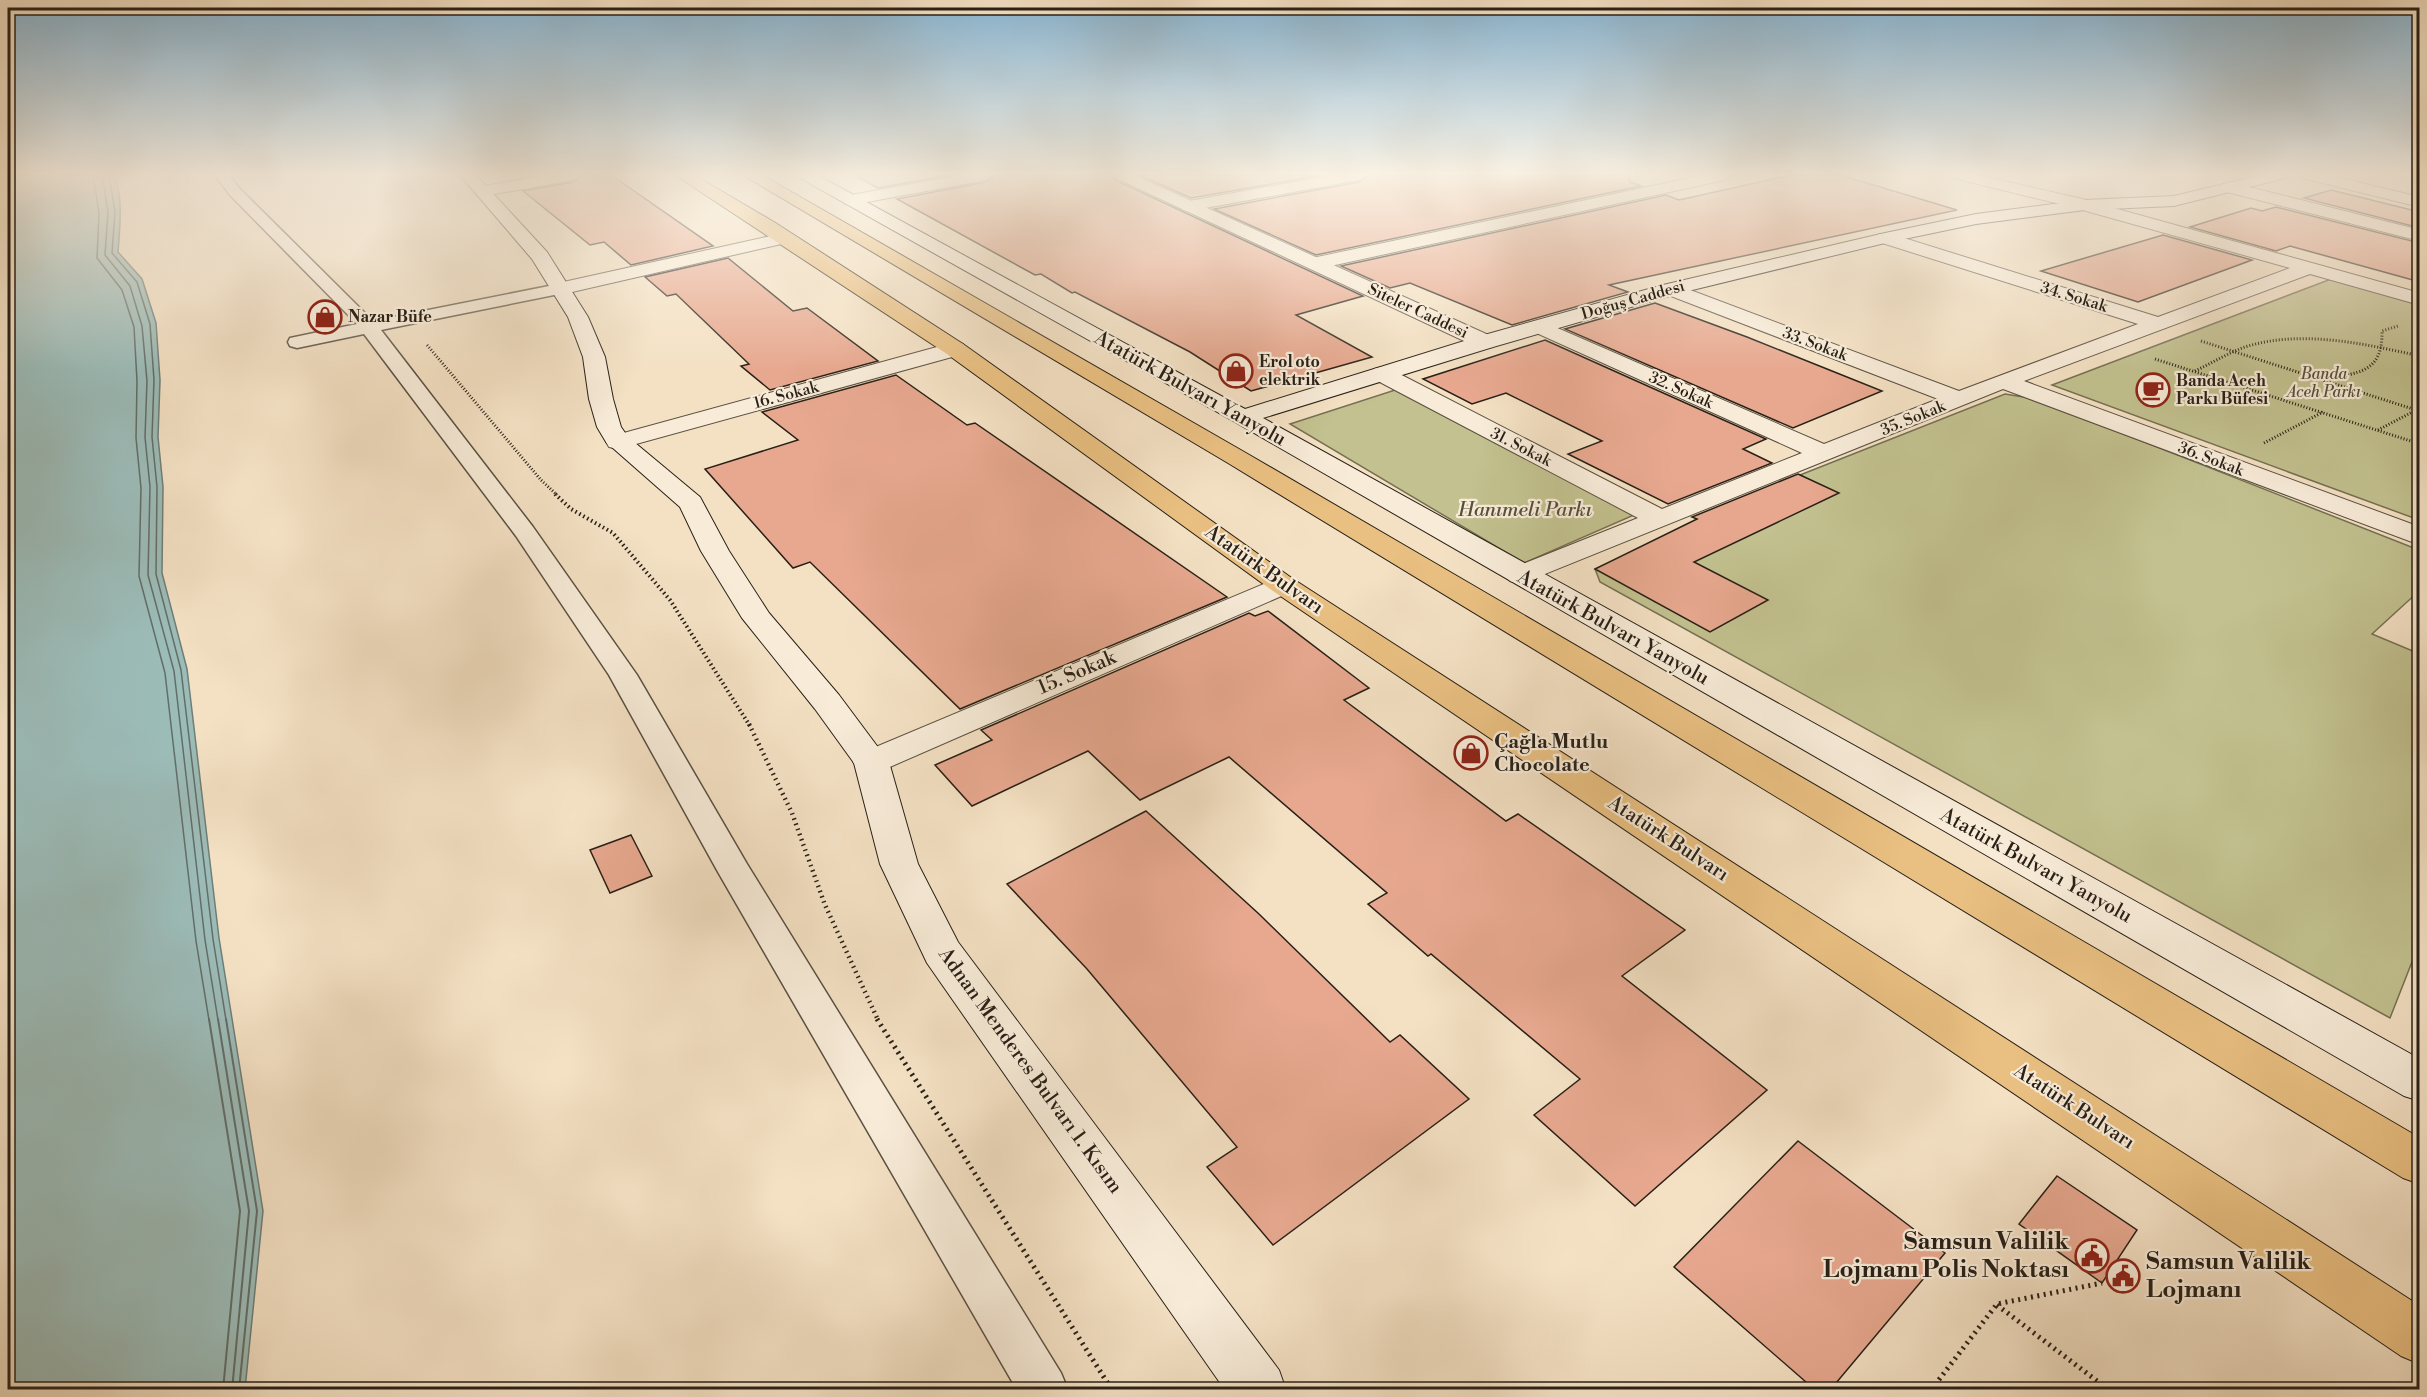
<svg xmlns="http://www.w3.org/2000/svg" width="2427" height="1397" font-family="'Libre Bodoni',serif">
	<style>
		.green { fill: #c2c18f; stroke: #757053; stroke-width: 1.5 }
		.water { fill: #9cbcb8; stroke: #6e7e78; stroke-width: 1.5 }
		.lines { fill: none; stroke-linecap: round; stroke-linejoin: round }
		.shore-far1 { stroke: #626e68; stroke-width: 1.5 }
		.shore { stroke: #626e68; stroke-width: 2 }
		.building { fill: #e7a88f; stroke: #282017; stroke-width: 1.5 }
		.pedestrian-casing { stroke: #5b5042; stroke-width: 3 }
		.minor-casing { stroke: #5b5042; stroke-width: 2 }
		.tertiary-casing { stroke: #5b5042; stroke-width: 2 }
		.secondary-casing { stroke: #282017; stroke-width: 2 }
		.trunk-casing { stroke: #282017; stroke-width: 2 }
		.path-far3 { stroke: #282017; stroke-width: 3; stroke-dasharray: 1 2; stroke-linecap: butt }
		.path-far2 { stroke: #282017; stroke-width: 4; stroke-dasharray: 1.5 3; stroke-linecap: butt }
		.path-far1 { stroke: #282017; stroke-width: 4.5; stroke-dasharray: 1.5 4; stroke-linecap: butt }
		.path { stroke: #282017; stroke-width: 5; stroke-dasharray: 2 4.5; stroke-linecap: butt }
		.pedestrian { fill: #f8ecd9; fill-rule: evenodd }
		.minor { fill: #f8ecd9; fill-rule: evenodd }
		.tertiary { fill: #f8ecd9; fill-rule: evenodd }
		.secondary { fill: #f8ecd9; fill-rule: evenodd }
		.trunk { fill: #eac082; fill-rule: evenodd }
		.labels { text-anchor: middle; dominant-baseline: central; stroke-width: 4.5; stroke-linejoin: round; paint-order: stroke }
		.far-street-label { font-size: 16px; fill: #282017; stroke: #f8ecd9 }
		.far-poi-label { font-size: 16px; font-weight: bold; fill: #282017; stroke: #f8ecd9; text-anchor: start }
		.far-park-label { font-size: 16px; font-style: italic; fill: #56503b; stroke: #f8ecd9 }
		.street-label { font-size: 20px; fill: #282017; stroke: #f8ecd9 }
		.park-label { font-size: 20px; font-style: italic; fill: #56503b; stroke: #f8ecd9 }
		.poi-label { font-size: 20px; font-weight: bold; fill: #282017; stroke: #f8ecd9; text-anchor: start }
		.near-poi-label { font-size: 24px; font-weight: bold; fill: #282017; stroke: #f8ecd9; text-anchor: end }
	</style>
	<rect width="100%" height="100%" fill="#f4e1c4"/>
	<filter id="stains"><feTurbulence type="fractalNoise" baseFrequency=".00333" numOctaves="4"/><feColorMatrix values="0 0 0 0 .2 0 0 0 0 .09 0 0 0 0 .02 0 0 0 .5 -.17"/></filter>
	<radialGradient id="worn" r=".72"><stop offset=".6" stop-color="#630" stop-opacity="0"/><stop offset="1" stop-color="#630" stop-opacity=".3"/></radialGradient>
	<!-- green -->
	<g class="green">
		<path d="M 2331,279 L 2419,305 L 2419,520 L 2052,385 Z"/>
		<path d="M 1395,390 L 1634,515 L 1524,563 L 1290,424 Z"/>
		<path d="M 2005,394 L 2035,399 L 2419,550 L 2419,591 L 2372,634 L 2420,654 L 2419,944 L 2390,1018 L 1600,582 L 1595,569 L 1800,475 Z"/>
	</g>
	<!-- water -->
	<path class="water" d="M 8,175 L 115,175 C 123,200 120,225 118,252 L 142,279 L 156,323 L 160,380 L 158,437 L 163,487 L 162,573 L 187,669 L 219,938 L 263,1211 L 245,1389 L 8,1389 Z"/>
	<g class="lines">
		<!-- shore-far1 -->
		<g class="shore-far1">
			<path d="M 93,175 L 99,213 L 97,258 L 122,290 L 134,327 L 137,381 L 136,438 L 141,488 L 139,576 L 165,673 L 196,941 L 209,1020"/>
			<path d="M 102,175 L 108,212 L 105,255 L 130,286 L 142,326 L 147,381 L 145,437 L 150,487 L 148,575 L 174,671 L 205,940 L 218,1020"/>
			<path d="M 109,175 L 115,212 L 112,253 L 137,282 L 150,324 L 154,380 L 152,437 L 157,487 L 156,574 L 181,670 L 213,939 L 226,1020"/>
		</g>
		<!-- shore -->
		<g class="shore">
			<path d="M 209,1019 L 240,1211 L 223,1390"/>
			<path d="M 218,1019 L 249,1211 L 232,1390"/>
			<path d="M 226,1019 L 257,1211 L 239,1390"/>
		</g>
	</g>
	<!-- building -->
	<g class="building">
		<path d="M 583,175 L 611,175 L 713,246 L 631,265 L 604,242 L 590,245 L 523,191 L 573,182 Z"/>
		<path d="M 854,175 L 951,175 L 878,188 Z"/>
		<path d="M 996,175 L 1112,175 L 1115,180 L 1363,296 L 1296,315 L 1372,357 L 1251,391 L 1190,352 L 1075,292 L 1072,293 L 1041,274 L 1035,275 L 897,199 L 986,182 Z"/>
		<path d="M 1139,175 L 1323,175 L 1191,198 Z"/>
		<path d="M 1369,175 L 1629,175 L 1630,182 L 1641,186 L 1316,255 L 1214,209 L 1359,182 Z"/>
		<path d="M 1791,175 L 1840,175 L 1957,210 L 1609,285 L 1628,292 L 1512,325 L 1410,283 L 1390,288 L 1341,266 L 1666,195 L 1679,200 Z"/>
		<path d="M 2331,190 L 2420,212 L 2420,228 L 2304,198 Z"/>
		<path d="M 2276,207 L 2420,243 L 2420,282 L 2290,246 L 2276,251 L 2190,227 L 2251,208 L 2262,211 Z"/>
		<path d="M 2163,235 L 2252,260 L 2138,302 L 2041,271 Z"/>
		<path d="M 728,258 L 793,311 L 807,308 L 878,361 L 770,390 L 741,366 L 749,364 L 676,294 L 667,296 L 645,277 Z"/>
		<path d="M 1655,303 L 1747,337 L 1882,391 L 1793,428 L 1565,329 Z"/>
		<path d="M 1545,340 L 1766,439 L 1743,449 L 1772,463 L 1668,504 L 1568,454 L 1602,441 L 1506,393 L 1472,404 L 1423,379 Z"/>
		<path d="M 896,375 L 967,425 L 975,423 L 1227,597 L 960,709 L 810,562 L 793,568 L 705,469 L 798,440 L 762,412 Z"/>
		<path d="M 1798,474 L 1839,493 L 1694,562 L 1768,600 L 1710,632 L 1595,569 L 1697,519 L 1692,517 Z"/>
		<path d="M 1268,611 L 1369,688 L 1344,700 L 1506,821 L 1518,814 L 1685,930 L 1622,976 L 1767,1090 L 1635,1206 L 1534,1115 L 1580,1079 L 1431,954 L 1428,956 L 1368,904 L 1387,893 L 1229,757 L 1140,800 L 1088,751 L 972,806 L 935,765 L 992,740 L 981,730 L 1249,613 L 1255,616 Z"/>
		<path d="M 1146,811 L 1259,914 L 1390,1042 L 1400,1035 L 1469,1099 L 1273,1245 L 1207,1167 L 1237,1147 L 1087,969 L 1007,884 Z"/>
		<path d="M 631,835 L 652,876 L 610,893 L 590,850 Z"/>
		<path d="M 1798,1141 L 1945,1253 L 1831,1389 L 1814,1389 L 1674,1267 Z"/>
		<path d="M 2057,1176 L 2137,1230 L 2102,1283 L 2019,1224 Z"/>
	</g>
	<g class="lines">
		<defs>
			<path id="pedestrian" d="M 215,175 L 229,175 L 240,189 L 373,321 L 559,284 L 565,285 L 568,289 L 565,293 L 559,294 L 381,330 L 533,527 L 637,675 L 747,864 L 1061,1373 L 1068,1390 L 1017,1390 L 718,872 L 609,675 L 516,536 L 364,334 L 297,348 L 290,346 L 288,342 L 290,338 L 357,324 L 230,195 Z"/>
			<g id="minor">
				<path d="M 548,175 L 581,175 L 573,180 L 484,196 L 476,191 L 484,186 Z"/>
				<path d="M 962,175 L 994,175 L 986,180 L 851,205 L 845,204 L 843,200 L 845,196 L 851,195 Z"/>
				<path d="M 1334,175 L 1367,175 L 1359,180 L 1189,211 L 1183,210 L 1180,206 L 1183,202 L 1189,201 Z"/>
				<path d="M 1704,175 L 1733,175 L 1725,180 L 1317,269 L 1310,267 L 1308,263 L 1310,259 L 1317,257 Z"/>
				<path d="M 2300,175 L 2327,175 L 2420,197 L 2420,207 L 2302,178 Z"/>
				<path d="M 2229,182 L 2420,230 L 2420,241 L 2223,191 L 2221,187 Z"/>
				<path d="M 2085,200 L 2420,293 L 2420,305 L 2310,274 L 2024,381 L 2420,527 L 2420,545 L 2003,389 L 1520,584 L 1510,581 L 1505,575 L 1510,569 L 1638,518 L 1374,379 L 1371,374 L 1374,369 L 1382,367 L 1390,369 L 1662,509 L 1802,453 L 1532,331 L 1528,327 L 1532,323 L 1539,321 L 1546,323 L 1824,444 L 1938,399 L 1663,293 L 1660,289 L 1663,285 L 1677,285 L 1959,391 L 2138,324 L 1879,242 L 1876,238 L 1879,234 L 1891,234 L 2158,317 L 2290,268 L 2079,209 L 2076,205 L 2079,201 Z"/>
				<path d="M 784,233 L 790,234 L 793,238 L 790,242 L 559,295 L 552,293 L 549,289 L 552,285 L 559,283 Z"/>
				<path d="M 955,342 L 963,344 L 966,349 L 963,354 L 618,449 L 609,447 L 606,442 L 609,437 Z"/>
				<path d="M 1283,576 L 1293,579 L 1298,585 L 1293,591 L 883,770 L 871,773 L 859,770 L 853,762 L 859,754 Z"/>
			</g>
			<g id="tertiary">
				<path d="M 1114,175 L 1134,175 L 1493,337 L 1496,342 L 1493,347 L 1485,348 L 1477,347 L 1116,178 Z"/>
				<path d="M 1951,175 L 1978,175 L 2091,201 L 2094,205 L 2091,209 L 2085,210 L 1953,178 Z"/>
			</g>
			<g id="secondary">
				<path d="M 460,175 L 476,175 L 547,252 L 588,317 L 605,357 L 613,399 L 621,427 L 628,437 L 700,497 L 729,551 L 769,613 L 839,695 L 883,754 L 889,762 L 918,864 L 958,942 L 1279,1370 L 1286,1390 L 1225,1390 L 927,963 L 880,864 L 854,763 L 815,709 L 742,618 L 701,551 L 680,507 L 606,442 L 597,427 L 589,399 L 583,357 L 568,317 L 532,259 Z"/>
				<path d="M 798,175 L 817,175 L 1245,409 L 1477,337 L 1663,285 L 1885,233 L 1976,214 L 2085,200 L 2174,196 L 2261,175 L 2287,175 L 2285,178 L 2174,206 L 2085,210 L 1976,224 L 1885,243 L 1676,294 L 1493,347 L 1263,418 L 2420,1059 L 2420,1101 L 2404,1096 L 1235,422 L 800,178 Z"/>
			</g>
			<g id="trunk">
				<path d="M 675,175 L 694,175 L 774,222 L 963,344 L 1293,579 L 2420,1306 L 2420,1364 L 2401,1356 L 1273,591 L 947,354 Z"/>
				<path d="M 743,175 L 762,175 L 1246,453 L 2420,1138 L 2420,1184 L 2403,1178 L 1228,463 Z"/>
			</g>
		</defs>
		<!-- pedestrian casing -->
		<use href="#pedestrian" class="pedestrian-casing"/>
		<!-- minor casing -->
		<use href="#minor" class="minor-casing"/>
		<!-- tertiary casing -->
		<use href="#tertiary" class="tertiary-casing"/>
		<!-- secondary casing -->
		<use href="#secondary" class="secondary-casing"/>
		<!-- trunk casing -->
		<use href="#trunk" class="trunk-casing"/>
		<!-- path-far3 -->
		<g class="path-far3">
			<path d="M 2201,341 L 2416,410"/>
			<path d="M 427,345 L 541,480 L 557,495"/>
			<path d="M 2155,359 L 2420,444"/>
			<path d="M 2195,371 C 2212,363 2228,353 2245,347 C 2301,329 2365,344 2420,356"/>
			<path d="M 2324,379 C 2358,373 2383,373 2382,331 L 2398,326"/>
			<path d="M 2378,430 L 2420,408"/>
			<path d="M 2264,443 L 2323,412"/>
		</g>
		<!-- path-far2 -->
		<path class="path-far2" d="M 555,494 L 571,509 L 613,533 L 670,600 L 750,726"/>
		<!-- path-far1 -->
		<path class="path-far1" d="M 749,724 L 792,813 L 825,905 L 878,1020"/>
		<!-- path -->
		<g class="path">
			<path d="M 877,1019 L 1112,1390"/>
			<path d="M 1997,1305 L 2109,1390"/>
			<path d="M 1931,1390 L 1997,1304 L 2102,1283"/>
		</g>
		<!-- pedestrian -->
		<use href="#pedestrian" class="pedestrian"/>
		<!-- minor -->
		<use href="#minor" class="minor"/>
		<!-- tertiary -->
		<use href="#tertiary" class="tertiary"/>
		<!-- secondary -->
		<use href="#secondary" class="secondary"/>
		<!-- trunk -->
		<use href="#trunk" class="trunk"/>
	</g>
	<!-- sky -->
	<linearGradient id="sky" x2="0" y2="1"><stop stop-color="#89b7d5"/><stop offset="0.47" stop-color="#faf2e4"/><stop offset="1" stop-color="#faf2e4" stop-opacity="0"/></linearGradient>
	<rect width="2427" height="370" fill="url(#sky)"/>
	<!-- icons -->
	<defs>
		<symbol id="shop-ring" viewBox="-11 -11 22 22"><circle r="9.5" fill="#f8ecd9" stroke="#8f2418" stroke-width="1.5"/><path d="M-5-2.5h2.3a2.7 3.5 0 0 1 5.4 0H5L5.5 6h-11ZM-1.5-2.5h3a1.5 2.3 0 0 0-3 0Z" fill="#8f2418"/></symbol>
		<symbol id="cafe-ring" viewBox="-11 -11 22 22"><circle r="9.5" fill="#f8ecd9" stroke="#8f2418" stroke-width="1.5"/><path d="M-5.5-4.5H6V0H3Q3 3.5 0 3.5H-2.5Q-5.5 3.5-5.5 0ZM3-3.2v2h1.7v-2ZM-6 4.5H4V6H-6Z" fill="#8f2418"/></symbol>
		<symbol id="civic-ring" viewBox="-11 -11 22 22"><circle r="9.5" fill="#f8ecd9" stroke="#8f2418" stroke-width="1.5"/><path d="M-.6-6.5H3V-4.5H.6V-3L4-1V1h2V6H-6V1h2V-1L-.6-3ZM-1.2 2.5V6h2.4V2.5Z" fill="#8f2418"/></symbol>
	</defs>
	<g fill-rule="evenodd">
		<use href="#shop-ring" x="306" y="298" width="38" height="38"/>
		<use href="#shop-ring" x="1217" y="352" width="38" height="38"/>
		<use href="#cafe-ring" x="2134" y="371" width="38" height="38"/>
		<use href="#shop-ring" x="1452" y="734" width="38" height="38"/>
		<use href="#civic-ring" x="2073" y="1237" width="38" height="38"/>
		<use href="#civic-ring" x="2104" y="1257" width="38" height="38"/>
	</g>
	<g class="labels">
		<!-- far-street labels -->
		<g class="far-street-label">
			<text transform="translate(2074 297) rotate(17)">34. Sokak</text>
			<text transform="translate(1633 300) rotate(-16)">Doğuş Caddesi</text>
			<text transform="translate(1418 311) rotate(25)">Siteler Caddesi</text>
			<text transform="translate(1815 344) rotate(21)">33. Sokak</text>
			<text transform="translate(1681 390) rotate(24)">32. Sokak</text>
			<text transform="translate(786 395) rotate(-15)">16. Sokak</text>
			<text transform="translate(1913 418) rotate(-22)">35. Sokak</text>
			<text transform="translate(1521 447) rotate(27)">31. Sokak</text>
			<text transform="translate(2211 459) rotate(21)">36. Sokak</text>
		</g>
		<!-- far-poi labels -->
		<g class="far-poi-label">
			<text x="348" y="317">Nazar Büfe</text>
			<text x="1259" y="362">Erol oto<tspan x="1259" dy="18">elektrik</tspan></text>
			<text x="2176" y="381">Banda Aceh<tspan x="2176" dy="18">Parkı Büfesi</tspan></text>
		</g>
		<!-- far-park labels -->
		<g class="far-park-label">
			<text x="2324" y="374">Banda<tspan x="2324" dy="18">Aceh Parkı</tspan></text>
		</g>
		<!-- street labels -->
		<g class="street-label">
			<text transform="translate(1190 389) rotate(29)">Atatürk Bulvarı Yanyolu</text>
			<text transform="translate(1264 570) rotate(35)">Atatürk Bulvarı</text>
			<text transform="translate(1613 628) rotate(29)">Atatürk Bulvarı Yanyolu</text>
			<text transform="translate(1077 673) rotate(-23)">15. Sokak</text>
			<text transform="translate(1668 839) rotate(33)">Atatürk Bulvarı</text>
			<text transform="translate(2036 866) rotate(29)">Atatürk Bulvarı Yanyolu</text>
			<text transform="translate(1030 1071) rotate(54)">Adnan Menderes Bulvarı 1. Kısım</text>
			<text transform="translate(2074 1107) rotate(33)">Atatürk Bulvarı</text>
		</g>
		<!-- park labels -->
		<g class="park-label">
			<text x="1525" y="510">Hanımeli Parkı</text>
		</g>
		<!-- poi labels -->
		<g class="poi-label">
			<text x="1494" y="742">Çağla Mutlu<tspan x="1494" dy="23">Chocolate</tspan></text>
		</g>
		<!-- near-poi labels -->
		<g class="near-poi-label">
			<text x="2069" y="1242">Samsun Valilik<tspan x="2069" dy="28">Lojmanı Polis Noktası</tspan></text>
			<text x="2146" y="1262" text-anchor="start">Samsun Valilik<tspan x="2146" dy="28">Lojmanı</tspan></text>
		</g>
	</g>
	<!-- margin -->
	<rect width="2427" height="1397" fill="none" stroke="#f4e1c4" stroke-width="30"/>
	<rect x="9" y="9" width="2409" height="1379" fill="none" stroke="#282017" stroke-width="3"/>
	<rect x="15" y="15" width="2397" height="1367" fill="none" stroke="#282017" stroke-width="1.5"/>
	<rect width="100%" height="100%" filter="url(#stains)"/>
	<rect width="100%" height="100%" fill="url(#worn)"/>
</svg>
